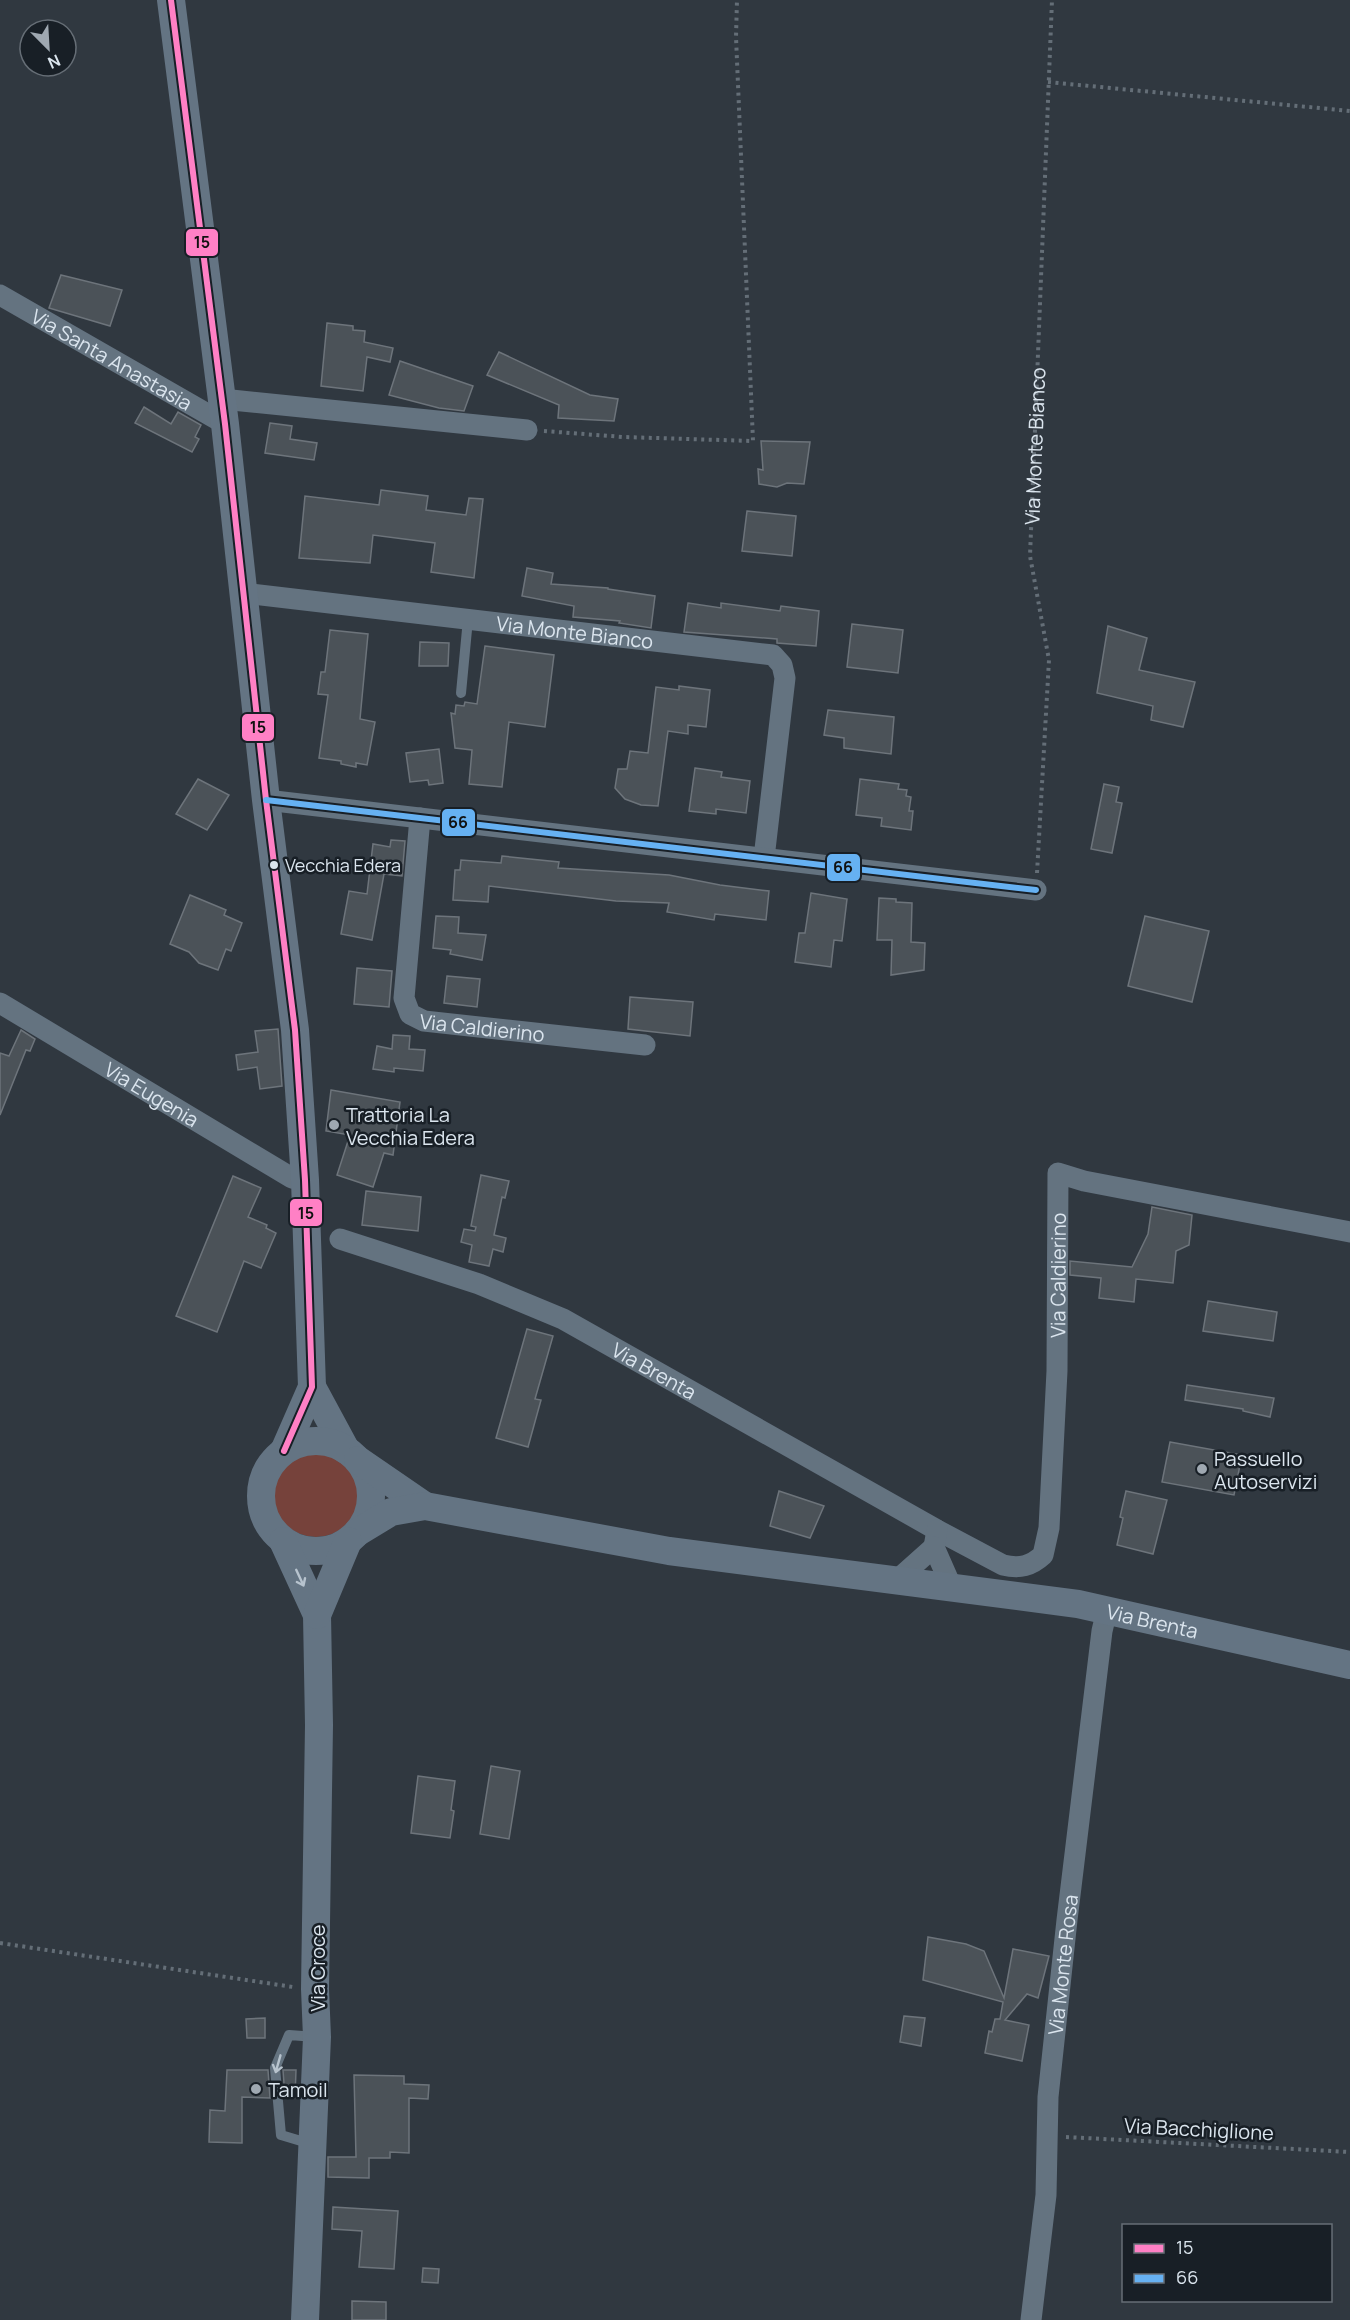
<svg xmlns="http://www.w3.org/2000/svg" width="1350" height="2320" font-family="Manrope,sans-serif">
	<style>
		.green { fill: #76423b }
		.building { fill: #4b5258; stroke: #6d747b; stroke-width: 1.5 }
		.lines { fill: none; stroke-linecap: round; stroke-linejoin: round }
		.path { stroke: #646e77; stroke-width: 4; stroke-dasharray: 3 4.5; stroke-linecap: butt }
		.lane { stroke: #647380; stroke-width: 10 }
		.street { stroke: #647380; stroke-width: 21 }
		.secondary { stroke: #647483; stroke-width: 28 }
		.bus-1-casing { stroke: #181f26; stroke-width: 10 }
		.bus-2-casing { stroke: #181f26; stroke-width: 10 }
		.bus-1 { stroke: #ff80c5; stroke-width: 6 }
		.bus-2 { stroke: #66b1f2; stroke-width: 6 }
		.oneway { stroke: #b7c3ce }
		.oneway2 { stroke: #b7c3cd }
		.bus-dot { fill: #dbe5ee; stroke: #181f26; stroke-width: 2 }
		.poi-dot { fill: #9fa8b1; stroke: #181f26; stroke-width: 2 }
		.labels { text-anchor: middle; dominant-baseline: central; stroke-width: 5; stroke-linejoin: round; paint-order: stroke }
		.bus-label { font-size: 18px; fill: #dbe5ee; stroke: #181f26; text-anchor: start }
		.street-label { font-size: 20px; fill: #dbe5ee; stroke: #181f26 }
		.poi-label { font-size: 20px; fill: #dbe5ee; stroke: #181f26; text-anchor: start }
		.line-badge { stroke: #181f26; stroke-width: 2 }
		.pale-badge-label { font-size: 16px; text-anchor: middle; font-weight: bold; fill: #111 }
	</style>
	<rect width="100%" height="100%" fill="#303840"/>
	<!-- green -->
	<circle class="green" cx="316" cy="1494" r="43"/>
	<!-- building -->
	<g class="building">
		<path d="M 61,275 L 122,290 L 110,326 L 49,308 Z"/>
		<path d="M 327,323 L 353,326 L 353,330 L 365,331 L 364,342 L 393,348 L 390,362 L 367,357 L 363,391 L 321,386 Z"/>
		<path d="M 499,352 L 590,395 L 618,399 L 614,421 L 558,418 L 559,405 L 487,375 Z"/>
		<path d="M 400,361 L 473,386 L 464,411 L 439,408 L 389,395 Z"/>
		<path d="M 144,407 L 171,424 L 178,412 L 201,425 L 195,437 L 199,439 L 192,452 L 135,423 Z"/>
		<path d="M 270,423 L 292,426 L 290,439 L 317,443 L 314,460 L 265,453 Z"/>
		<path d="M 761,441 L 810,442 L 804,484 L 787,483 L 777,487 L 759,484 L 758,469 L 763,470 Z"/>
		<path d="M 381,490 L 428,496 L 426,510 L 466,515 L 469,498 L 483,499 L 474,578 L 431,572 L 435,543 L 373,535 L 370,563 L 299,558 L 305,496 L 379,505 Z"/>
		<path d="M 747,511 L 796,516 L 792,556 L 742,551 Z"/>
		<path d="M 527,568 L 553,573 L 551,584 L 608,588 L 608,589 L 655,596 L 651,628 L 619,623 L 620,621 L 573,617 L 574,606 L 522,596 Z"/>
		<path d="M 688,603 L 721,608 L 721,603 L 780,611 L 781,606 L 819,611 L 816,646 L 777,643 L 777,639 L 684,632 Z"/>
		<path d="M 852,624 L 903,630 L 898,673 L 847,667 Z"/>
		<path d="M 1108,626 L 1147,638 L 1139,670 L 1195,682 L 1183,727 L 1151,720 L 1153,706 L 1097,693 Z"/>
		<path d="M 330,630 L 368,634 L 360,719 L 375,722 L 367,765 L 356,763 L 356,767 L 341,764 L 341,761 L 319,758 L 328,695 L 318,694 L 321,672 L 325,672 Z"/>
		<path d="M 420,642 L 449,643 L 448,666 L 419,666 Z"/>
		<path d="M 485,646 L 554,655 L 545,727 L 509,722 L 502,787 L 469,784 L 472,750 L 455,748 L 451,713 L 455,714 L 456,705 L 464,706 L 465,702 L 477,704 Z"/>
		<path d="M 679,686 L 710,690 L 706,727 L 688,725 L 688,734 L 668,731 L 658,806 L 641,805 L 625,799 L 615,788 L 618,769 L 627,769 L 630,751 L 648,753 L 656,687 L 679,690 Z"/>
		<path d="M 828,710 L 894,717 L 891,754 L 844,748 L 844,738 L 824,735 Z"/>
		<path d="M 439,749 L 443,783 L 429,785 L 428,780 L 410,782 L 406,753 Z"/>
		<path d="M 695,768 L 722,772 L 721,777 L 750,781 L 746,813 L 716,809 L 716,814 L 689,811 Z"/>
		<path d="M 198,779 L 229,795 L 207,830 L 176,814 Z"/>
		<path d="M 860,779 L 899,784 L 898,789 L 907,790 L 906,796 L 911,797 L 909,811 L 913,811 L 911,830 L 881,826 L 882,818 L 856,815 Z"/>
		<path d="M 1104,784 L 1119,787 L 1116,802 L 1122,803 L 1112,853 L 1091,849 Z"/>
		<path d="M 391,840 L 405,841 L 402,876 L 384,874 L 372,940 L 341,934 L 349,891 L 367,894 L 373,844 L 390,847 Z"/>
		<path d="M 502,856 L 559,862 L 558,868 L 669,875 L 720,885 L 769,891 L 766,920 L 715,914 L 714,920 L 667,912 L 669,903 L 616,901 L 489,886 L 488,902 L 453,900 L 455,870 L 460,870 L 461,860 L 501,863 Z"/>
		<path d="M 811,893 L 847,899 L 842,941 L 834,940 L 831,967 L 795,962 L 799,933 L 805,933 Z"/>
		<path d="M 190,895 L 226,910 L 224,915 L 242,923 L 231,951 L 226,949 L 218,970 L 199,963 L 189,952 L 170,944 Z"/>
		<path d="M 879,898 L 896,899 L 896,902 L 912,903 L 911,942 L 925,943 L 924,970 L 891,975 L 892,940 L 877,940 Z"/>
		<path d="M 436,916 L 459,917 L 458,933 L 486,935 L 482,960 L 450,954 L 451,950 L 433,948 Z"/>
		<path d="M 1145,916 L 1209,931 L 1192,1002 L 1128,986 Z"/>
		<path d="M 357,968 L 392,971 L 389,1007 L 354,1004 Z"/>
		<path d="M 447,976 L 480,979 L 477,1007 L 444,1003 Z"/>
		<path d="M 630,997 L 693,1002 L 690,1036 L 628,1029 Z"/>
		<path d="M 278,1029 L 282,1086 L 260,1089 L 257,1067 L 238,1070 L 236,1055 L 258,1052 L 255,1031 Z"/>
		<path d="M 21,1030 L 35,1039 L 30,1051 L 26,1050 L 0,1115 L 0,1053 L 9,1056 Z"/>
		<path d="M 393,1035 L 410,1036 L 409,1049 L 425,1050 L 423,1071 L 394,1068 L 394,1072 L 373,1069 L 377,1046 L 392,1049 Z"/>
		<path d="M 331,1090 L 400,1102 L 393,1155 L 384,1153 L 373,1187 L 337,1175 L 350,1135 L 326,1131 Z"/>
		<path d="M 481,1175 L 509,1181 L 505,1198 L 502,1197 L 494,1235 L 506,1238 L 503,1252 L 493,1249 L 489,1266 L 469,1262 L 472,1245 L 461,1242 L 464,1229 L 475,1231 L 476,1227 L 471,1226 Z"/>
		<path d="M 233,1176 L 261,1188 L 248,1217 L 267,1225 L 266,1228 L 276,1233 L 261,1268 L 244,1261 L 217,1332 L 176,1316 Z"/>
		<path d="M 366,1191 L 421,1197 L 418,1231 L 362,1225 Z"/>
		<path d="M 1152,1207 L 1192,1215 L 1189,1245 L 1176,1251 L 1173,1283 L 1136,1279 L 1134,1302 L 1099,1298 L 1101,1278 L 1070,1275 L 1070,1261 L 1132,1267 L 1148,1234 Z"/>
		<path d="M 1208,1301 L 1277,1312 L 1273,1341 L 1203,1331 Z"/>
		<path d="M 527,1329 L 553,1336 L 535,1399 L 541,1400 L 528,1447 L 496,1438 Z"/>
		<path d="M 1187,1385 L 1274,1398 L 1270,1417 L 1243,1411 L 1243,1409 L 1185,1400 Z"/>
		<path d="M 1170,1442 L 1242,1455 L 1234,1495 L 1162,1482 Z"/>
		<path d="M 779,1491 L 824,1506 L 810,1538 L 770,1526 Z"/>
		<path d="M 1126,1491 L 1167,1500 L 1153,1554 L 1117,1545 L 1123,1518 L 1120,1517 Z"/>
		<path d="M 491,1766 L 520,1771 L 509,1839 L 480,1834 Z"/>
		<path d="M 418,1776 L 455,1781 L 451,1810 L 454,1811 L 450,1838 L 411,1833 Z"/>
		<path d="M 928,1937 L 966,1944 L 984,1951 L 1004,1998 L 1013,1949 L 1049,1956 L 1038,1998 L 1027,1994 L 1005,2020 L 1029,2025 L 1022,2061 L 985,2053 L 989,2031 L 992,2032 L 995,2019 L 1000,2019 L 1003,2002 L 923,1980 Z"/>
		<path d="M 904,2016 L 925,2018 L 921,2046 L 900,2042 Z"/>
		<path d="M 265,2018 L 265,2038 L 247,2038 L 246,2019 Z"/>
		<path d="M 227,2070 L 268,2070 L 270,2098 L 242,2097 L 242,2143 L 209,2142 L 210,2110 L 225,2111 Z"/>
		<path d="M 283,2070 L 296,2070 L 295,2098 L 285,2098 Z"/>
		<path d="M 354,2075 L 404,2076 L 404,2084 L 429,2085 L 428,2099 L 409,2098 L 409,2153 L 390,2152 L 390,2158 L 369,2158 L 369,2178 L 328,2177 L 328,2157 L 356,2157 Z"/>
		<path d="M 333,2207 L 398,2211 L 394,2269 L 359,2267 L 362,2231 L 332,2229 Z"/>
		<path d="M 423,2268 L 439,2269 L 438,2283 L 422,2282 Z"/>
		<path d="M 352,2301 L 386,2302 L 386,2320 L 352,2320 Z"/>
	</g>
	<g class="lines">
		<!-- path -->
		<g class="path">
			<path d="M 1048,82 L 1350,111"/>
			<path d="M 544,431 L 623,437 L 753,441 L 736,37 L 737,0"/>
			<path id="s1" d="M 1037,873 L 1049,660 L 1030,556 L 1052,0"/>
			<path d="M 0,1943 L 293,1987"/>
			<path d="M 1066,2137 L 1350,2152"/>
		</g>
		<!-- lane -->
		<g class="lane">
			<path d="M 461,693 L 468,619"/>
			<path d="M 311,2144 L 281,2135 L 275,2068 L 289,2035 L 316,2037"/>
		</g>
		<!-- street -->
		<g class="street">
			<path id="s2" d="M 0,295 L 225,424"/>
			<path d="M 222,399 L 527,430"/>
			<path id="s3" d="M 243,593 L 773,655 L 782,665 L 785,678 L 764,858"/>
			<path d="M 266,800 L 1036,890"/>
			<path id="s4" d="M 420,818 L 404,998 L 410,1014 L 424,1021 L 645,1045"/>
			<path id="s5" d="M 0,1003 L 292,1178 L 305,1180"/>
			<path id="s6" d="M 340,1239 L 479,1284 L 563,1319 L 937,1530 L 1003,1565 C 1020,1569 1031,1566 1043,1555 L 1049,1528 L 1057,1371 L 1058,1173 L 1084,1181 L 1350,1232"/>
			<path d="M 937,1530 L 934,1547 L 952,1588"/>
			<path d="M 897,1580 L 934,1547"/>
			<path id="s7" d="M 1031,2320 L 1046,2195 L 1048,2097 L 1067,1920 L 1102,1631 L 1107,1610"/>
		</g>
		<!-- secondary -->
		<g class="secondary">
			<path d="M 171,0 L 225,424 L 266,800 L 295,1030 L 305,1180 L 312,1387 L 284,1451"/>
			<path d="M 312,1387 L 346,1450"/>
			<circle cx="316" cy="1496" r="55"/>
			<path d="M 358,1460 L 425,1506"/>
			<path id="s8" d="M 358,1532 L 391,1512 L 425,1506 L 669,1551 L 1078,1604 L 1350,1665"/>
			<path d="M 283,1541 L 317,1615 L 319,1725 L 315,1989 L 317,2037 L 305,2320"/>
			<path d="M 317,1615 L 348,1541"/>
		</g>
		<defs>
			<path id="bus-1" d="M 171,0 L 225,424 L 266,800 L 295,1030 L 305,1180 L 312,1387 L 284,1451"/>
			<path id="bus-2" d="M 266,800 L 1036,890"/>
		</defs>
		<!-- bus-1 casing -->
		<use href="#bus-1" class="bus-1-casing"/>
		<!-- bus-2 casing -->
		<use href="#bus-2" class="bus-2-casing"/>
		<!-- bus-1 -->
		<use href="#bus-1" class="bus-1"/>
		<!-- bus-2 -->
		<use href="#bus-2" class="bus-2"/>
	</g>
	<!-- one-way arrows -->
	<defs><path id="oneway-shaft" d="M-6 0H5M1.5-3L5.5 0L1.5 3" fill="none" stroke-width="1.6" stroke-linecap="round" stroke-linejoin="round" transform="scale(1.5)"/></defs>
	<use class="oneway" href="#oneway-shaft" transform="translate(300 1578) rotate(65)"/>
	<use class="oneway2" href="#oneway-shaft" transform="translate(278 2064) rotate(106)"/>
	<!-- markers -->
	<circle class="bus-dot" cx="274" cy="865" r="5"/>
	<g class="poi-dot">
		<circle cx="334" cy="1125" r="6"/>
		<circle cx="1202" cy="1469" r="6"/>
		<circle cx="256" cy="2089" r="6"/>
	</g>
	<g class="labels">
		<!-- bus labels -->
		<g class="bus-label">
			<text x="285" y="865">Vecchia Edera</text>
		</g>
		<!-- street labels -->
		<g class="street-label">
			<text stroke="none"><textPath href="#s2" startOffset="129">Via Santa Anastasia</textPath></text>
			<text stroke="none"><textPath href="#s1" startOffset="429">Via Monte Bianco</textPath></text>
			<text stroke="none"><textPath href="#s3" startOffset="334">Via Monte Bianco</textPath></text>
			<text stroke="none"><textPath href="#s4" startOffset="272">Via Caldierino</textPath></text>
			<text stroke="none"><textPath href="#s5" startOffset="177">Via Eugenia</textPath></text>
			<text stroke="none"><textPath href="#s6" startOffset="1065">Via Caldierino</textPath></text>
			<text stroke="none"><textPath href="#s6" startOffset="342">Via Brenta</textPath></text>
			<text stroke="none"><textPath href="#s8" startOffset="810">Via Brenta</textPath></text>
			<text stroke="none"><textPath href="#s7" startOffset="357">Via Monte Rosa</textPath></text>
			<text transform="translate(317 1968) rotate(-90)">Via Croce</text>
			<text transform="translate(1199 2129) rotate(3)">Via Bacchiglione</text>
		</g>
		<!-- poi labels -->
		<g class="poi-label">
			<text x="346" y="1114">Trattoria La<tspan x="346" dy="23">Vecchia Edera</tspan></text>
			<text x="1214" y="1458">Passuello<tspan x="1214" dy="23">Autoservizi</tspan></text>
			<text x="268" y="2089">Tamoil</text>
		</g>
	</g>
	<g class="line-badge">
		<rect x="185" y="228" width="34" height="29" rx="6" fill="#ff80c5"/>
		<rect x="241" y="713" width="34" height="29" rx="6" fill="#ff80c5"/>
		<rect x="441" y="808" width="35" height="29" rx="6" fill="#66b1f2"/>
		<rect x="826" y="853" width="35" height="29" rx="6" fill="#66b1f2"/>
		<rect x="289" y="1198" width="34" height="29" rx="6" fill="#ff80c5"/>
	</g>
	<g class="pale-badge-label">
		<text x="202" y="248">15</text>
		<text x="258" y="733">15</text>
		<text x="458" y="828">66</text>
		<text x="843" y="873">66</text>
		<text x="306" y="1219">15</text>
	</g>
	<!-- legend -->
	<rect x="1122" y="2224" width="210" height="78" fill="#181f26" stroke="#666e76" stroke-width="1.5"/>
	<rect x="1134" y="2244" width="30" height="9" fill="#ff80c5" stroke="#666e76" stroke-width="1.5"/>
	<text x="1176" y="2254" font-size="18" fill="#dbe5ee">15</text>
	<rect x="1134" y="2274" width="30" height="9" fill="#66b1f2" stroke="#666e76" stroke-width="1.5"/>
	<text x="1176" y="2284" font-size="18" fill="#dbe5ee">66</text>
	<!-- north arrow -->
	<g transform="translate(48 48) rotate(156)"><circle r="28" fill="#181f26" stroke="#666e76" stroke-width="1.5"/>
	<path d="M0-4.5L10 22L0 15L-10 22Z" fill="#9fa8b1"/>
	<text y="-9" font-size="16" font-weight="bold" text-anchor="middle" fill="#dbe5ee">N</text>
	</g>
</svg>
